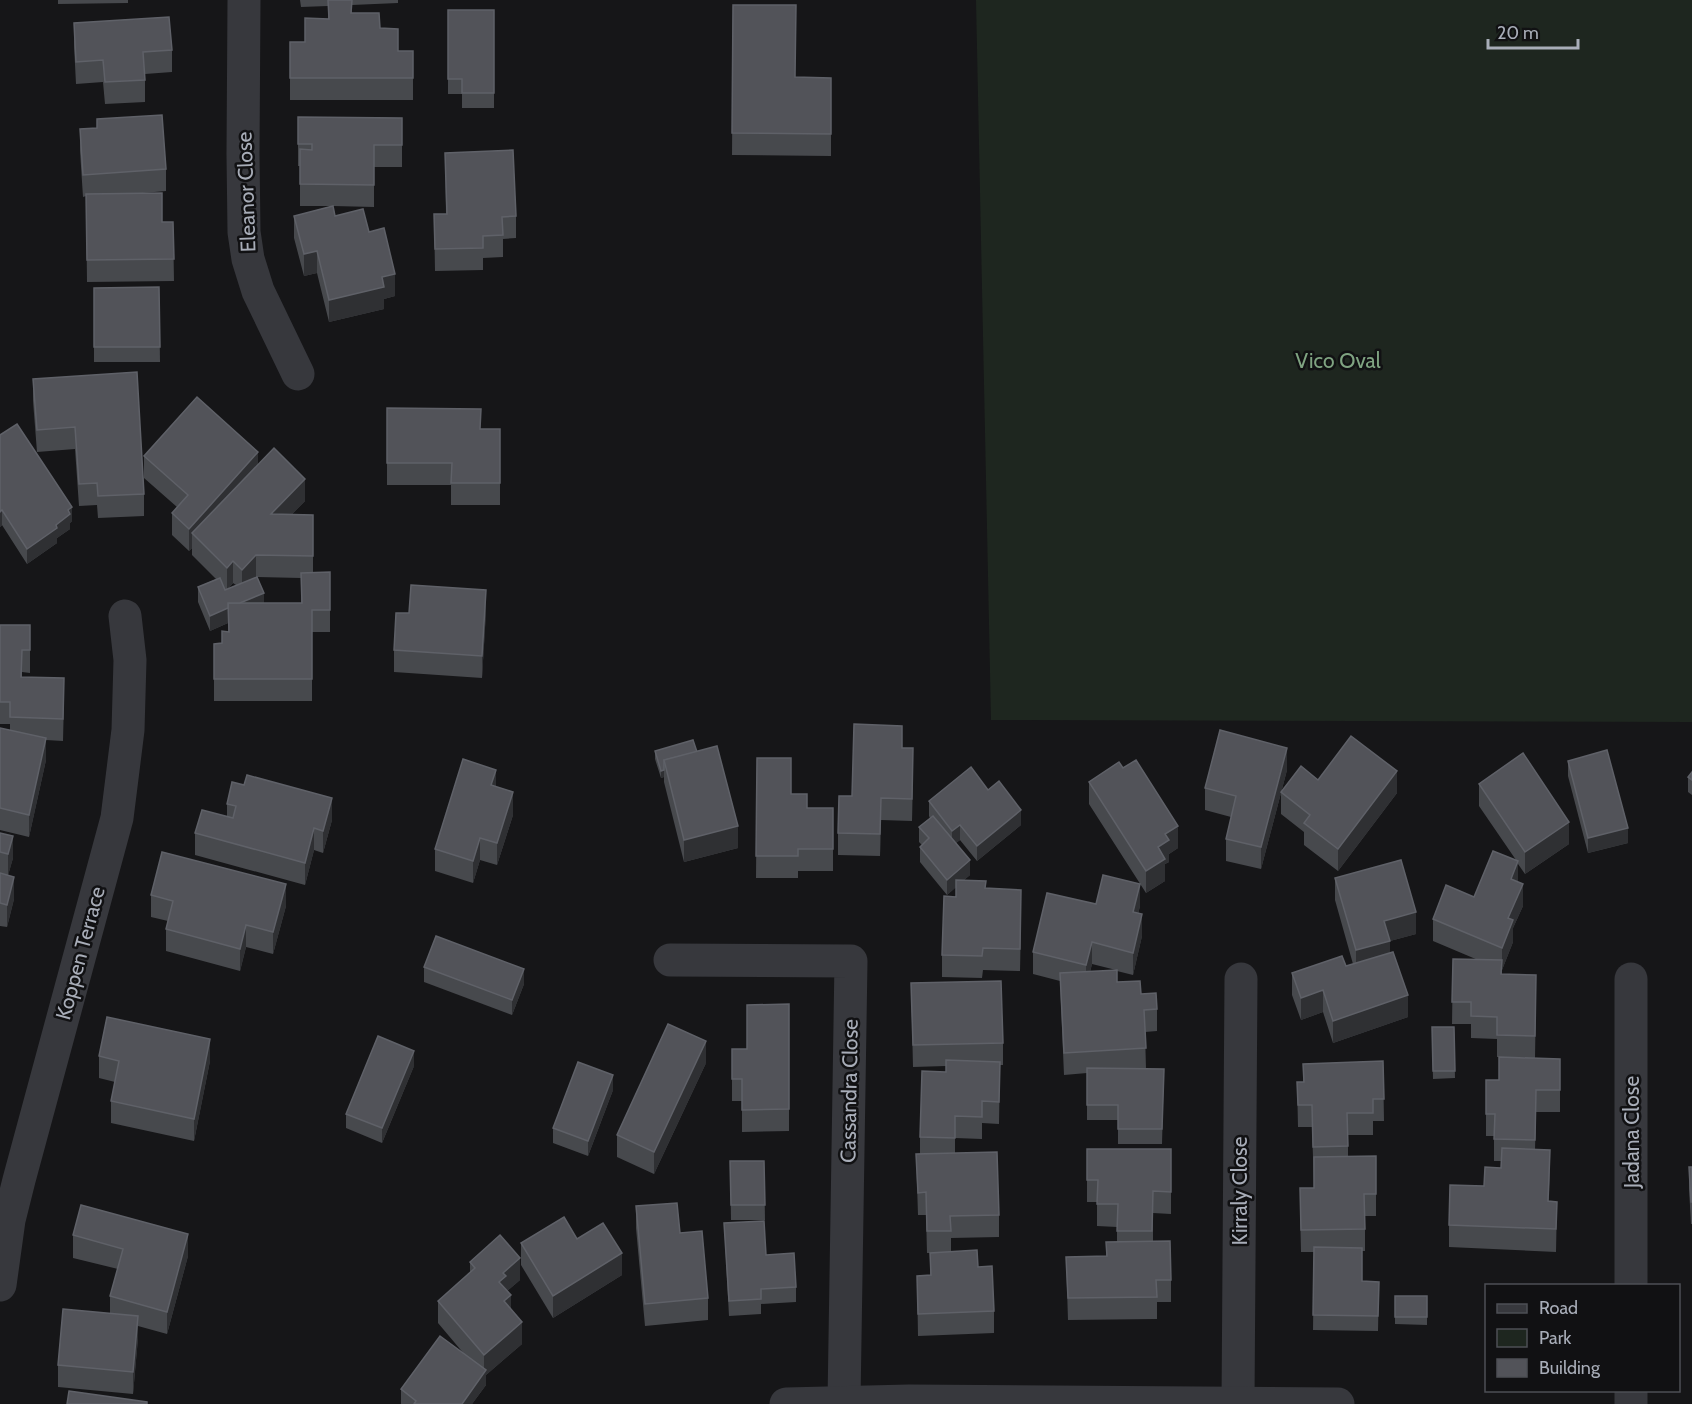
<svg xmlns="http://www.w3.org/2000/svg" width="1692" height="1404" font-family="Cabin,sans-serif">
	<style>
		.green { fill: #1e261f }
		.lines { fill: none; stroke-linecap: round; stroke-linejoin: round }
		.minor { stroke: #37383d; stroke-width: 33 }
		.wall { fill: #47494d; fill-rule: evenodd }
		.shaded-wall { fill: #2f3033 }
		.building { fill: #525359; stroke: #5f6168; stroke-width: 1.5 }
		.labels { text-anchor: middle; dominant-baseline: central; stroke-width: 5; stroke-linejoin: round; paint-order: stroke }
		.street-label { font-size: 21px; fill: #a8adb8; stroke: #111113 }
		.park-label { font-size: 21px; fill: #7fa381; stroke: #111113 }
	</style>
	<rect width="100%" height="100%" fill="#161618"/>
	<!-- green -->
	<path class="green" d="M 976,0 L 1692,0 L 1692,722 L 991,720 Z"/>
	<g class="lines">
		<!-- minor -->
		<g class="minor">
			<path d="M 244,0 L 243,154 L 244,232 L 248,259 L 258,291 L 298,374"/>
			<path d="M 670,960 L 851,961 L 844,1402"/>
			<path d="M 1631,979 L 1631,1286"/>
			<path d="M 0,1285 L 9,1220 L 19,1180 L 117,818 L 128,730 L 130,660 L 125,616"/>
			<path d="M 1631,1390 L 1631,1404"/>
			<path d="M 1238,1403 L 1241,979"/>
			<path d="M 786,1404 L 909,1401 L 1338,1404"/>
		</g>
	</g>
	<!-- wall -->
	<g class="wall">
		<path d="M 58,0 L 128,0 L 128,3 L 58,4 Z"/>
		<path d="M 300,0 L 398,0 L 398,3 L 352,5 L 352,13 L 380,28 L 398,51 L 413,51 L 413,100 L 290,100 L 290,42 L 305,42 L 328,19 L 328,6 L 301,7 Z"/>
		<path d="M 733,5 L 795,77 L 831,78 L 831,156 L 732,155 Z"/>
		<path d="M 448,10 L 494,10 L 494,108 L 462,108 L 462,94 L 448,94 Z"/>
		<path d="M 74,23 L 172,50 L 172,72 L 145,74 L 145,102 L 105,104 L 103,82 L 76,84 L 74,45 Z"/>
		<path d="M 298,117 L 402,118 L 402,167 L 374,167 L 374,207 L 333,206 L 335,216 L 369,232 L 395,296 L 384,299 L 384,309 L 329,322 L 317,273 L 304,276 L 294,238 L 294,216 L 332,206 L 300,206 L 300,166 L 298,166 Z"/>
		<path d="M 97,119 L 166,169 L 166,191 L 132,194 L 162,222 L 173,222 L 174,281 L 87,282 L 86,196 L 83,197 L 80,151 L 80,129 L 97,128 Z"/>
		<path d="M 445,153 L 516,216 L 516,238 L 503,239 L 503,257 L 483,258 L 483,270 L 435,271 L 434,214 L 446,214 Z"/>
		<path d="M 159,287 L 160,362 L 94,362 L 94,288 Z"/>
		<path d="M 33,379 L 144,494 L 144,516 L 98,518 L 97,505 L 79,506 L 75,449 L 37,452 L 33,401 Z"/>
		<path d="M 387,408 L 481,429 L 500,429 L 500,505 L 451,505 L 451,485 L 387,485 Z"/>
		<path d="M 0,435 L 72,521 L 70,523 L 70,529 L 57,538 L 57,543 L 27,564 L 2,525 L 0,527 Z"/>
		<path d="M 144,456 L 258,465 L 305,501 L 292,514 L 313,515 L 313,572 L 330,572 L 330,632 L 312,632 L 312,701 L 214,701 L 214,644 L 222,643 L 228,632 L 228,623 L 210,631 L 198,602 L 198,587 L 216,579 L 192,555 L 192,548 L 189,551 L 172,535 L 172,513 L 177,507 L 144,478 ZM 257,577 L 301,578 L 301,603 L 264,603 ZM 233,583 L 236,585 L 228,589 Z"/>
		<path d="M 486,612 L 482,678 L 394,672 L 394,650 L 409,613 Z"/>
		<path d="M 0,625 L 30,625 L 30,673 L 22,672 L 22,677 L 64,700 L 63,741 L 46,740 L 46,760 L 29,837 L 0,830 L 0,728 L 10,730 L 10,724 L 0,724 Z"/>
		<path d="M 902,748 L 913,770 L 912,821 L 881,820 L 880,856 L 838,855 L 838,833 L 852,796 Z"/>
		<path d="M 655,751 L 697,752 L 738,848 L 684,862 L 664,782 L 664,777 L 661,778 L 655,759 Z"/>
		<path d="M 757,758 L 791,794 L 807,808 L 833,808 L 833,871 L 798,871 L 798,878 L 756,878 Z"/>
		<path d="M 1568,761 L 1628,843 L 1588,853 L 1568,776 Z"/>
		<path d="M 1287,770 L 1261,869 L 1226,861 L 1226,839 L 1231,817 L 1205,810 L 1205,788 Z"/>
		<path d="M 1688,777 L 1692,780 L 1692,795 L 1688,792 Z"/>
		<path d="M 1318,780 L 1397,793 L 1338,871 L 1304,845 L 1304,832 L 1281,814 L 1281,792 Z"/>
		<path d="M 1089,782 L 1178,848 L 1169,854 L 1169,862 L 1165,864 L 1165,881 L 1146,893 L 1089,804 Z"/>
		<path d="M 1479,784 L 1569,844 L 1525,874 L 1518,864 L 1518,882 L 1523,906 L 1513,928 L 1513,942 L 1502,970 L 1502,969 L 1502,974 L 1536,997 L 1535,1058 L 1497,1057 L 1497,1039 L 1471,1038 L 1471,1024 L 1452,1024 L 1453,959 L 1478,960 L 1433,941 L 1433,919 L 1474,897 L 1516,860 L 1479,806 Z"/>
		<path d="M 496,787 L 513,815 L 497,865 L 480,860 L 473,883 L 435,871 L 435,849 Z"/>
		<path d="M 988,790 L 1021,825 L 977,861 L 960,840 L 956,843 L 970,875 L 964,880 L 986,888 L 1021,912 L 1020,971 L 983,970 L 982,978 L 942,977 L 942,955 L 956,897 L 956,887 L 947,895 L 920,862 L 920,847 L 922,845 L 919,842 L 919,827 L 930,818 L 929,816 L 929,801 Z"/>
		<path d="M 227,804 L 332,820 L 323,853 L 314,850 L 305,885 L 195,855 L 195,833 L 227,817 Z"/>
		<path d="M 0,833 L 13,858 L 8,875 L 14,899 L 7,927 L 0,926 Z"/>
		<path d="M 1335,878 L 1416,934 L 1390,941 L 1390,953 L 1408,1017 L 1333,1043 L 1323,1012 L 1301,1020 L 1292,995 L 1292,973 L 1346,966 L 1353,964 L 1335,900 Z"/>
		<path d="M 151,895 L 286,906 L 273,954 L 246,947 L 240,971 L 166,951 L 166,929 L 168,921 L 151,917 Z"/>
		<path d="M 1096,904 L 1140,906 L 1138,914 L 1142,936 L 1133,975 L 1117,971 L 1117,982 L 1141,994 L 1157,1009 L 1157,1031 L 1145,1032 L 1146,1069 L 1164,1069 L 1162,1144 L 1118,1144 L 1118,1120 L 1087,1120 L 1087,1073 L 1064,1075 L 1060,981 L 1033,974 L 1033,952 ZM 1092,964 L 1116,970 L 1090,972 Z"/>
		<path d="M 424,967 L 524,984 L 512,1015 L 424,982 Z"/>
		<path d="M 911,983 L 1003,1043 L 1003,1065 L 1000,1065 L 999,1124 L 982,1123 L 982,1139 L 955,1138 L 955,1153 L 999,1215 L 999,1237 L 951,1238 L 951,1252 L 978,1267 L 994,1311 L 994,1333 L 918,1336 L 917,1276 L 930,1276 L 930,1253 L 927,1253 L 926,1215 L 918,1215 L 916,1154 L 920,1154 L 920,1137 L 946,1072 L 946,1066 L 913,1067 Z"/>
		<path d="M 789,1004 L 789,1131 L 742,1132 L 742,1101 L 732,1101 L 732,1049 L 747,1049 Z"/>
		<path d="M 1432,1027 L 1454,1027 L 1455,1078 L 1433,1079 Z"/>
		<path d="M 99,1056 L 210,1061 L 194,1141 L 111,1123 L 111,1101 L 115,1082 L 99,1078 Z"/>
		<path d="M 1383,1061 L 1384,1121 L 1373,1121 L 1373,1135 L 1348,1135 L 1348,1156 L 1376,1156 L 1376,1216 L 1365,1216 L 1365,1251 L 1362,1251 L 1362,1281 L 1379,1282 L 1378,1331 L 1313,1330 L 1314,1252 L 1301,1252 L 1300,1210 L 1314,1188 L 1312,1127 L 1298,1127 L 1297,1082 L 1303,1082 L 1303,1064 Z"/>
		<path d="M 706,1063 L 654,1174 L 617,1157 L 617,1135 Z"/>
		<path d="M 414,1066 L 382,1143 L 346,1128 L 346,1114 Z"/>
		<path d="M 1486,1080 L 1560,1081 L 1560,1112 L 1536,1112 L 1535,1150 L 1550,1172 L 1548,1201 L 1557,1202 L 1556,1252 L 1449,1247 L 1449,1225 L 1501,1168 L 1501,1161 L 1494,1161 L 1494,1136 L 1486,1136 Z"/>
		<path d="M 613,1090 L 588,1156 L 553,1143 L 553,1128 Z"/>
		<path d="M 1087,1149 L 1171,1149 L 1171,1214 L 1153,1213 L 1153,1242 L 1171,1280 L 1171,1302 L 1157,1302 L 1157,1319 L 1068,1320 L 1066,1257 L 1106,1256 L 1106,1242 L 1117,1242 L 1117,1227 L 1097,1226 L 1097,1202 L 1087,1202 Z"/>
		<path d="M 730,1161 L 764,1161 L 765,1220 L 731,1220 Z"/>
		<path d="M 1689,1167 L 1692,1167 L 1692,1224 L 1691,1224 L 1689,1189 Z"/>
		<path d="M 636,1206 L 680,1233 L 708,1298 L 708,1320 L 645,1326 L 636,1228 Z"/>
		<path d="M 724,1223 L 766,1255 L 796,1287 L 796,1302 L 761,1304 L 761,1314 L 729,1316 Z"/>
		<path d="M 73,1235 L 188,1256 L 167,1334 L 138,1326 L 138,1338 L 133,1394 L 58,1387 L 58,1365 L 110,1313 L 110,1296 L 118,1269 L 73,1258 Z"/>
		<path d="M 577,1239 L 622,1275 L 553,1318 L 521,1265 L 521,1243 Z"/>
		<path d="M 470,1262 L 520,1280 L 507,1291 L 511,1310 L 522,1344 L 486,1375 L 486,1385 L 472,1404 L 401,1404 L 401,1389 L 465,1355 L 438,1323 L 438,1301 L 470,1273 Z"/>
		<path d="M 1395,1296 L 1427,1296 L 1427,1325 L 1395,1324 Z"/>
	</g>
	<!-- shaded-wall -->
	<g class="shaded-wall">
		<path d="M 317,251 L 317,273 L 304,276 L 304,254 Z"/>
		<path d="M 395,274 L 395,296 L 384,299 L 384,309 L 329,322 L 329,300 L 382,277 Z"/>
		<path d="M 258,452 L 258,474 L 192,533 L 192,548 L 189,551 L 189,529 Z"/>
		<path d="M 305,479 L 305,501 L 271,536 L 271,514 Z"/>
		<path d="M 72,507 L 72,521 L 70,523 L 70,529 L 57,538 L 57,543 L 27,564 L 27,549 Z"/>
		<path d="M 2,510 L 2,525 L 0,527 L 0,512 Z"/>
		<path d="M 256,555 L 256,577 L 242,592 L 242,570 Z"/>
		<path d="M 233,561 L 233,583 L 227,590 L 227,568 Z"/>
		<path d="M 486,590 L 486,612 L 482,678 L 482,656 Z"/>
		<path d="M 264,593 L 264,608 L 228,608 Z"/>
		<path d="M 228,608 L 228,623 L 210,631 L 210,616 Z"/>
		<path d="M 46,738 L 46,760 L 29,837 L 29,815 Z"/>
		<path d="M 913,748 L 913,770 L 912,821 L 912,799 Z"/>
		<path d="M 1287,748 L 1287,770 L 1261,869 L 1261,847 Z"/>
		<path d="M 496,770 L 496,792 L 491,785 Z"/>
		<path d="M 664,770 L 664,777 L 661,778 L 661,771 Z"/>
		<path d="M 1397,771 L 1397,793 L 1338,871 L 1338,849 Z"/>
		<path d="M 513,792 L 513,815 L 497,865 L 497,843 Z"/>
		<path d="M 332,798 L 332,820 L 323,853 L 323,831 Z"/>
		<path d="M 881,798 L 881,820 L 880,856 L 880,834 Z"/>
		<path d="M 1021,810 L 1021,825 L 977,861 L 977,846 Z"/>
		<path d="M 1569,822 L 1569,844 L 1525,874 L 1525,852 Z"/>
		<path d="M 960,825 L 960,840 L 952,846 L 952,831 Z"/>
		<path d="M 738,826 L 738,848 L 684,862 L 684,840 Z"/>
		<path d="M 1178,826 L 1178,848 L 1169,854 L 1169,862 L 1165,864 L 1165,881 L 1146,893 L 1146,871 L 1158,847 L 1165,834 Z"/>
		<path d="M 314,828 L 314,850 L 305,885 L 305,863 Z"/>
		<path d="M 1628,828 L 1628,843 L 1588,853 L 1588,838 Z"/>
		<path d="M 13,836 L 13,858 L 8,876 L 8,854 Z"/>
		<path d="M 480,838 L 480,860 L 473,883 L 473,861 Z"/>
		<path d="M 970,860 L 970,875 L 947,895 L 947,880 Z"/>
		<path d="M 1518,861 L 1518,883 L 1511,879 Z"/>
		<path d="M 14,877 L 14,899 L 7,927 L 7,905 Z"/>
		<path d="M 286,884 L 286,906 L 273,954 L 273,932 Z"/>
		<path d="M 1140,884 L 1140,906 L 1133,934 L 1133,912 Z"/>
		<path d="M 1523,884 L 1523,906 L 1513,928 L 1513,942 L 1502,970 L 1502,948 L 1508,918 Z"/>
		<path d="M 1021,890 L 1021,912 L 1020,971 L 1020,949 Z"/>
		<path d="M 1416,912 L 1416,934 L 1390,941 L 1390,963 L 1356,973 L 1356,950 L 1384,921 Z"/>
		<path d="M 1142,914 L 1142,936 L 1133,975 L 1133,953 Z"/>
		<path d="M 246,925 L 246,947 L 240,971 L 240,949 Z"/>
		<path d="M 1092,942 L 1092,964 L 1086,987 L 1086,965 Z"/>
		<path d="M 524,969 L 524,984 L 512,1015 L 512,1000 Z"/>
		<path d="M 1323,990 L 1323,1012 L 1301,1020 L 1301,998 Z"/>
		<path d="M 1408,995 L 1408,1017 L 1333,1043 L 1333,1021 Z"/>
		<path d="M 210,1039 L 210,1061 L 194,1141 L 194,1119 Z"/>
		<path d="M 706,1041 L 706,1063 L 654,1174 L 654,1152 Z"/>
		<path d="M 414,1051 L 414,1066 L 382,1143 L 382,1128 Z"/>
		<path d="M 613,1075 L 613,1090 L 588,1156 L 588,1141 Z"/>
		<path d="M 1550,1150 L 1550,1172 L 1548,1223 L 1548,1201 Z"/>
		<path d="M 188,1234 L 188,1256 L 167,1334 L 167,1312 Z"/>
		<path d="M 622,1253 L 622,1275 L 553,1318 L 553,1296 Z"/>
		<path d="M 520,1258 L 520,1280 L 506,1292 L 499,1282 L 503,1273 Z"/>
		<path d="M 511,1295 L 511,1317 L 504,1301 Z"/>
		<path d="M 138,1316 L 138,1338 L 133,1394 L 133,1372 Z"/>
		<path d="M 522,1322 L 522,1344 L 486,1375 L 486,1385 L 472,1404 L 462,1404 L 484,1373 L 484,1355 Z"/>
	</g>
	<!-- building -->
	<g class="building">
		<path d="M 328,0 L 352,0 L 351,13 L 379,13 L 380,28 L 398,29 L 398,51 L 413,51 L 413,78 L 290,78 L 290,42 L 305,42 L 305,18 L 329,19 Z"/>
		<path d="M 733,5 L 796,5 L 795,77 L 831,78 L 831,134 L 732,133 Z"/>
		<path d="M 448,10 L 494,10 L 494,93 L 462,93 L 462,79 L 448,79 Z"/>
		<path d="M 169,17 L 172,50 L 143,52 L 145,80 L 105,82 L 103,60 L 76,62 L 74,23 Z"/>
		<path d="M 162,115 L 166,169 L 83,175 L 80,129 L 97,128 L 97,119 Z"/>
		<path d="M 298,117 L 402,118 L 402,145 L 374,145 L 374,185 L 300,184 L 300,149 L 312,150 L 312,144 L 298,144 Z"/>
		<path d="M 513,150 L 516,216 L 502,217 L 503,235 L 483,236 L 483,248 L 435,249 L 434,214 L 447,214 L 445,153 Z"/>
		<path d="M 162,193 L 162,222 L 173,222 L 174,259 L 87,260 L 86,194 Z"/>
		<path d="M 333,206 L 335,216 L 363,209 L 369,232 L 384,228 L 395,274 L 382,277 L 384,287 L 329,300 L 317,251 L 304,254 L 294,216 Z"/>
		<path d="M 159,287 L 160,347 L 94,347 L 94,288 Z"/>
		<path d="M 137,372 L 144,494 L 98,496 L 97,483 L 79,484 L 75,427 L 37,430 L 33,379 Z"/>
		<path d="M 197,397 L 258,452 L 189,529 L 172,513 L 188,495 L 144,456 Z"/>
		<path d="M 387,408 L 481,409 L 480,429 L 500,429 L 500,483 L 451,483 L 452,463 L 387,463 Z"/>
		<path d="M 17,424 L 72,507 L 68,510 L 70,514 L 56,525 L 57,528 L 27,549 L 2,510 L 0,512 L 0,435 Z"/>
		<path d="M 274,448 L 305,479 L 271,514 L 313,515 L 313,556 L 256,555 L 242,570 L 233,561 L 227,568 L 192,533 Z"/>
		<path d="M 330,572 L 330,610 L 312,610 L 312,679 L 214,679 L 214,644 L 222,643 L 222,631 L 229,632 L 228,603 L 302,603 L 301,573 Z"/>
		<path d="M 257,577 L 264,593 L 240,603 L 228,603 L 228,608 L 210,616 L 198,587 L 220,578 L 225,590 Z"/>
		<path d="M 411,585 L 486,590 L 482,656 L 394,650 L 396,613 L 409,613 Z"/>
		<path d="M 0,625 L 30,625 L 30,650 L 22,650 L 21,677 L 64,678 L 63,719 L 10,717 L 10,702 L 0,702 Z"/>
		<path d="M 854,724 L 902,726 L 902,748 L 913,748 L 912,799 L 881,798 L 880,834 L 838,833 L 839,796 L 852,796 Z"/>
		<path d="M 0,728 L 46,738 L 29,815 L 0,808 Z"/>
		<path d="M 1220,730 L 1287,748 L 1261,847 L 1226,839 L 1236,796 L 1205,788 Z"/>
		<path d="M 1351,736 L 1397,771 L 1338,849 L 1304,823 L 1310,815 L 1281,792 L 1301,766 L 1318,780 Z"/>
		<path d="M 693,740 L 697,752 L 664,760 L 664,770 L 661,771 L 655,751 Z"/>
		<path d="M 717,746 L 738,826 L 684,840 L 664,760 Z"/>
		<path d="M 1607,750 L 1628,828 L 1588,838 L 1568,761 Z"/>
		<path d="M 1523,753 L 1569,822 L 1525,852 L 1479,784 Z"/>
		<path d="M 757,758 L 791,758 L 791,794 L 807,794 L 807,808 L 833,808 L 833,849 L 798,849 L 798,856 L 756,856 Z"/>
		<path d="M 463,759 L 496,770 L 491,785 L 513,792 L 497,843 L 480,838 L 473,861 L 435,849 Z"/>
		<path d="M 1136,760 L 1178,826 L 1165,834 L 1169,840 L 1158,847 L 1165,859 L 1146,871 L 1089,782 L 1119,762 L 1123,768 Z"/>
		<path d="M 971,767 L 988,790 L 999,781 L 1021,810 L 977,846 L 960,825 L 952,831 L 929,801 Z"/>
		<path d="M 1692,772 L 1692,780 L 1688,777 Z"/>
		<path d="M 247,775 L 332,798 L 323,831 L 314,828 L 305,863 L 195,833 L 202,810 L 233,818 L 236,806 L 227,804 L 232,782 L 244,785 Z"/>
		<path d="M 933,816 L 970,860 L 947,880 L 920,847 L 929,838 L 919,827 Z"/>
		<path d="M 0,833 L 13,836 L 8,854 L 0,852 Z"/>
		<path d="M 1493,851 L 1518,861 L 1511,879 L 1523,884 L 1508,918 L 1513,920 L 1502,948 L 1433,919 L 1446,885 L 1474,897 Z"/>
		<path d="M 162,852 L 286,884 L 273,932 L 246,925 L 240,949 L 166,929 L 173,901 L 151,895 Z"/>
		<path d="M 1401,860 L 1416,912 L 1384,921 L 1390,941 L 1356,950 L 1335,878 Z"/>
		<path d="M 0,873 L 14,877 L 7,905 L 0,903 Z"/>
		<path d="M 1103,875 L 1140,884 L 1133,912 L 1142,914 L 1133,953 L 1092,942 L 1086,965 L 1033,952 L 1047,893 L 1096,904 Z"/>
		<path d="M 956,880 L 986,881 L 985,888 L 1021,890 L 1020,949 L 983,948 L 982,956 L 942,955 L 944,896 L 956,897 Z"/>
		<path d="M 436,936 L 524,969 L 512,1000 L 424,967 Z"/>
		<path d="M 1393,952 L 1408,995 L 1333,1021 L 1323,990 L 1301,998 L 1292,973 L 1342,956 L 1346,966 Z"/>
		<path d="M 1453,959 L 1502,960 L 1501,974 L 1536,975 L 1535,1036 L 1497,1035 L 1497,1017 L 1471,1016 L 1471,1002 L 1452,1002 Z"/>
		<path d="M 1117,970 L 1117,982 L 1140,981 L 1141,994 L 1156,993 L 1157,1009 L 1144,1010 L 1146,1048 L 1064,1053 L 1060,973 Z"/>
		<path d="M 1001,981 L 1003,1043 L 913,1045 L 911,983 Z"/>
		<path d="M 789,1004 L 789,1109 L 742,1110 L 742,1079 L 732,1079 L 732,1049 L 747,1049 L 747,1005 Z"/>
		<path d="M 107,1017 L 210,1039 L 194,1119 L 111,1101 L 119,1061 L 99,1056 Z"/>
		<path d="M 668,1024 L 706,1041 L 654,1152 L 617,1135 Z"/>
		<path d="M 1432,1027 L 1454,1027 L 1455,1071 L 1433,1071 Z"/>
		<path d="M 378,1036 L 414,1051 L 382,1128 L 346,1114 Z"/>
		<path d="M 1499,1057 L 1560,1059 L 1560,1090 L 1536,1090 L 1535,1140 L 1494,1139 L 1495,1114 L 1486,1114 L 1486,1080 L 1499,1080 Z"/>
		<path d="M 946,1060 L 1000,1062 L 999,1102 L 982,1101 L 982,1117 L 955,1116 L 955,1138 L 920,1137 L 922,1071 L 946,1072 Z"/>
		<path d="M 1383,1061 L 1384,1099 L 1373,1099 L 1373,1113 L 1347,1113 L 1348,1146 L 1313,1147 L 1312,1105 L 1298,1105 L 1297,1082 L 1304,1082 L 1303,1064 Z"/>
		<path d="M 578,1062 L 613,1075 L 588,1141 L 553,1128 Z"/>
		<path d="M 1087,1068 L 1164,1069 L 1162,1129 L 1118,1129 L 1118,1105 L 1087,1105 Z"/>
		<path d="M 1502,1148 L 1550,1150 L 1548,1201 L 1557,1202 L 1556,1229 L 1449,1225 L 1450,1185 L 1484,1186 L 1485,1167 L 1501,1168 Z"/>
		<path d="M 1087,1149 L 1171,1149 L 1171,1192 L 1153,1191 L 1152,1231 L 1117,1231 L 1118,1204 L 1097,1204 L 1098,1180 L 1087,1180 Z"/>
		<path d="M 997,1152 L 999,1215 L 950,1216 L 951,1231 L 927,1231 L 926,1192 L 918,1193 L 916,1154 Z"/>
		<path d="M 1376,1156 L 1376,1194 L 1364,1194 L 1365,1229 L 1301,1230 L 1300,1188 L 1314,1188 L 1314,1157 Z"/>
		<path d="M 730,1161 L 764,1161 L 765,1205 L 731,1205 Z"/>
		<path d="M 1689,1167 L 1692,1167 L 1692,1202 L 1691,1202 Z"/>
		<path d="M 677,1203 L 680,1233 L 702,1231 L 708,1298 L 645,1304 L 636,1206 Z"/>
		<path d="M 81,1205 L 188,1234 L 167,1312 L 110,1296 L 123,1249 L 73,1235 Z"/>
		<path d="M 564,1217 L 577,1239 L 603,1223 L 622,1253 L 553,1296 L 521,1243 Z"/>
		<path d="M 764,1221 L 766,1255 L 794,1253 L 796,1287 L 761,1289 L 761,1299 L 729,1301 L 724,1223 Z"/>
		<path d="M 500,1235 L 520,1258 L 503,1273 L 506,1276 L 499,1282 L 511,1295 L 504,1301 L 522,1322 L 484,1355 L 438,1301 L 475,1268 L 470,1262 Z"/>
		<path d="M 1170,1241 L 1171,1280 L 1156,1280 L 1157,1297 L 1068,1298 L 1066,1257 L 1107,1256 L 1106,1242 Z"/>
		<path d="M 1314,1247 L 1362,1248 L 1362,1281 L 1379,1282 L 1378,1316 L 1313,1315 Z"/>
		<path d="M 977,1250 L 978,1267 L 992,1266 L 994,1311 L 918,1314 L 917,1276 L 931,1275 L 930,1253 Z"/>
		<rect x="1395" y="1296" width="32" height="21"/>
		<path d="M 63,1309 L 138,1316 L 133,1372 L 58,1365 Z"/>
		<path d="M 440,1336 L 486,1370 L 462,1404 L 414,1404 L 416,1401 L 401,1389 Z"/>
		<path d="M 69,1391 L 147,1402 L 147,1404 L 67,1404 Z"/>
	</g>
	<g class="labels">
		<!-- street labels -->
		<g class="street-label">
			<text transform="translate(246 192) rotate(-92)">Eleanor Close</text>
			<text transform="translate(80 953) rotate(-75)">Koppen Terrace</text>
			<text transform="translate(849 1091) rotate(-89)">Cassandra Close</text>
			<text transform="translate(1631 1132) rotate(-90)">Jadana Close</text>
			<text transform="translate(1239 1191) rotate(-90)">Kirraly Close</text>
		</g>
		<!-- park labels -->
		<g class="park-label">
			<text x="1338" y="360">Vico Oval</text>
		</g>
	</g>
	<!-- legend -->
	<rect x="1485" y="1284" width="195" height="108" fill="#111113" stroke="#4d4f55" stroke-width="1.5"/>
	<rect x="1497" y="1304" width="30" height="9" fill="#37383d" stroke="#4d4f55" stroke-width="1.5"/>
	<text x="1539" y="1314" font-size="18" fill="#a8adb8">Road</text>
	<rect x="1497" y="1329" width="30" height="18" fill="#1e261f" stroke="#4d4f55" stroke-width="1.5"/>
	<text x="1539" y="1344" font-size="18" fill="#a8adb8">Park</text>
	<rect x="1497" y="1359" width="30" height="18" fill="#525359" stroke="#4d4f55" stroke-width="1.5"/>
	<text x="1539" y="1374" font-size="18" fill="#a8adb8">Building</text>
	<!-- scale -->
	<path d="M1488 39v9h90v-9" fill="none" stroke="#a8adb8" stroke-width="3"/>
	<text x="1497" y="39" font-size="18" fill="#a8adb8" stroke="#111113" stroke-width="4.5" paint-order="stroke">20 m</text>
</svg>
